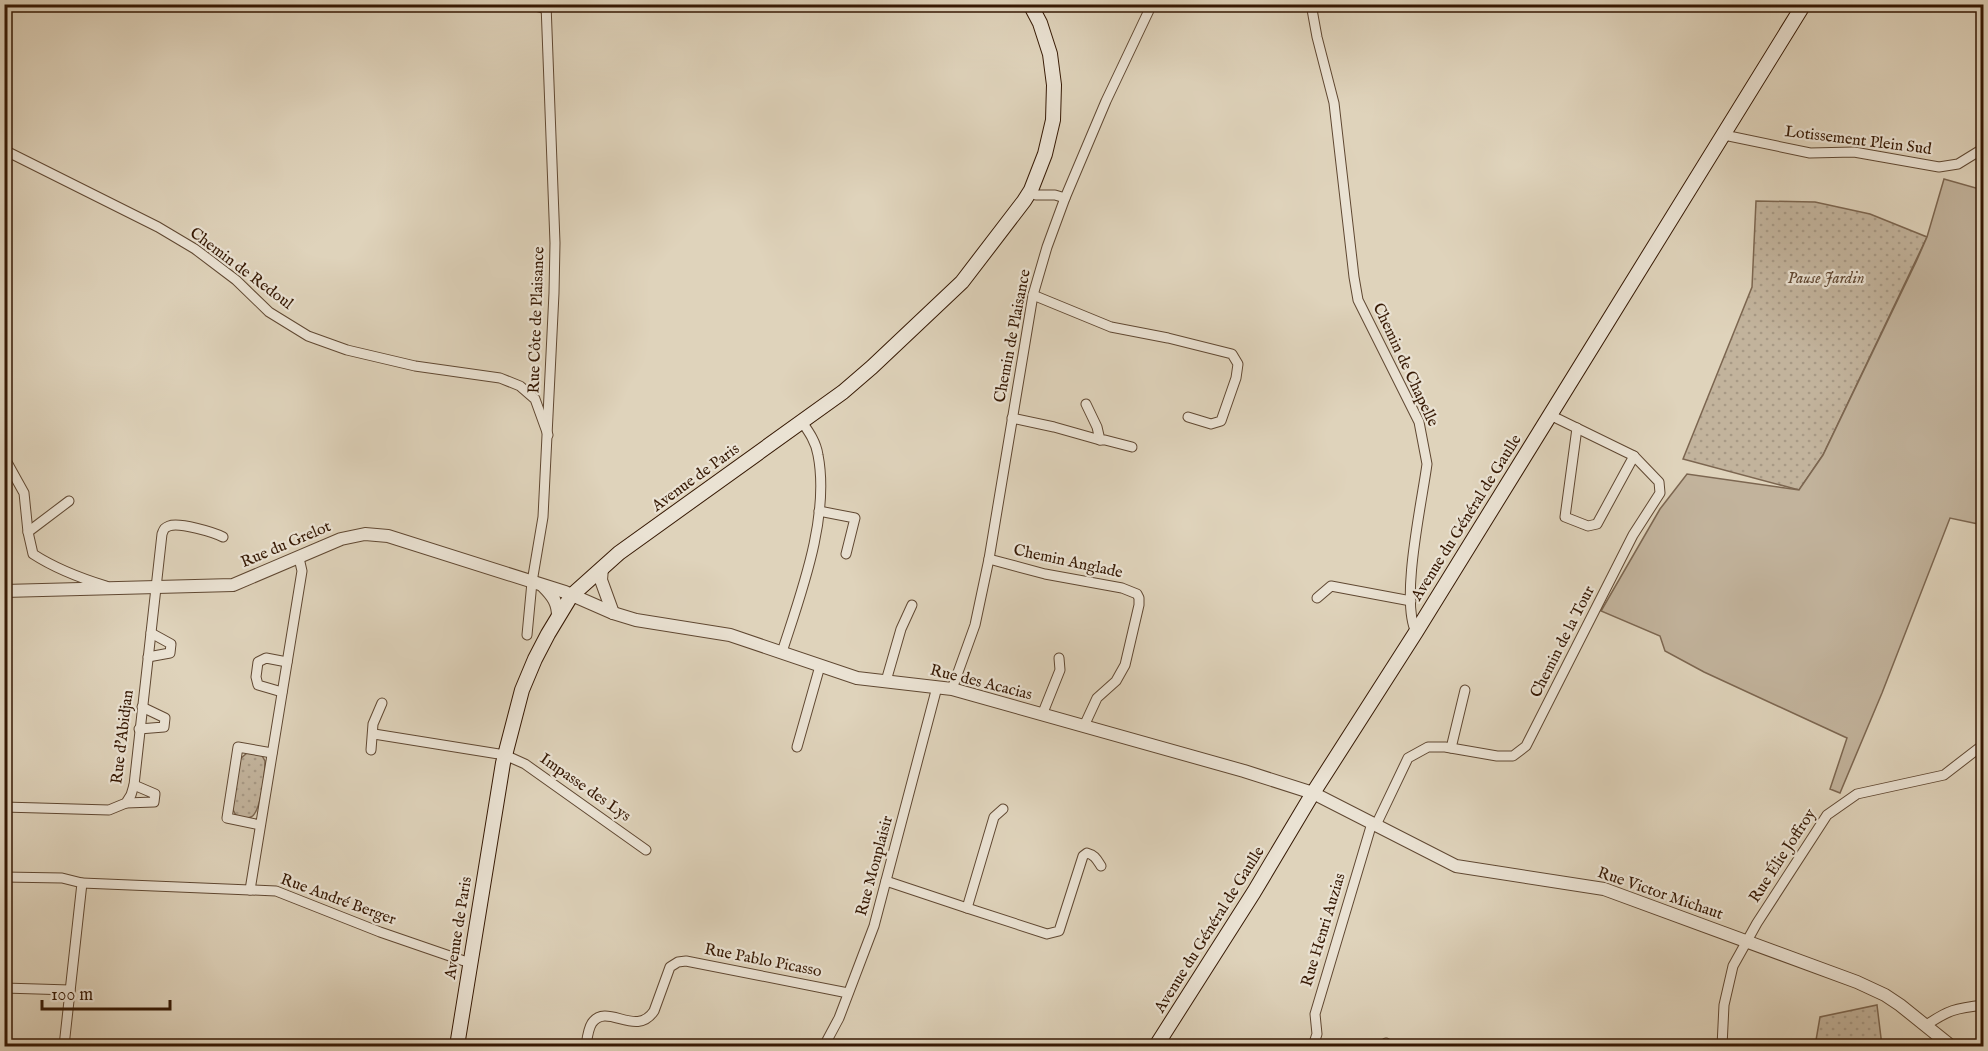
<svg xmlns="http://www.w3.org/2000/svg" width="1988" height="1051" font-family="'IM FELL English',serif">
	<style>
		.grass { fill: url(#grass-dots); stroke: #7c6650; stroke-width: 1.5 }
		.pitch { fill: #c2b39c; stroke: #7c6650; stroke-width: 1.5 }
		.lines { fill: none; stroke-linecap: round; stroke-linejoin: round }
		.minor-casing { stroke: #604832; stroke-width: 11 }
		.tertiary-casing { stroke: #604832; stroke-width: 14 }
		.secondary-casing { stroke: #361904; stroke-width: 16 }
		.minor { stroke: #eae2d3; stroke-width: 9 }
		.tertiary { stroke: #eae2d3; stroke-width: 12 }
		.secondary { stroke: #eae2d3; stroke-width: 14 }
		.labels { text-anchor: middle; dominant-baseline: central; stroke-width: 4.5; stroke-linejoin: round; paint-order: stroke }
		.street-label { font-size: 16px; fill: #361904; stroke: #eae2d3 }
		.park-label { font-size: 16px; font-style: italic; fill: #604732; stroke: #eae2d3 }
	</style>
	<defs>
		<pattern id="grass-dots" width="8" height="8" patternUnits="userSpaceOnUse" patternTransform="scale(1.5)"><rect width="8" height="8" fill="#c2b39c"/><path d="M2 2h.1M6 6h.1" fill="none" stroke="#a79985" stroke-width="1.8" stroke-linecap="round"/></pattern>
	</defs>
	<rect width="100%" height="100%" fill="#dfd3bb"/>
	<filter id="stains"><feTurbulence type="fractalNoise" baseFrequency=".00333" numOctaves="4"/><feColorMatrix values="0 0 0 0 .2 0 0 0 0 .09 0 0 0 0 .02 0 0 0 .5 -.17"/></filter>
	<radialGradient id="worn" r=".72"><stop offset=".6" stop-color="#630" stop-opacity="0"/><stop offset="1" stop-color="#630" stop-opacity=".3"/></radialGradient>
	<!-- grass -->
	<g class="grass">
		<path d="M 1756,201 L 1815,202 L 1870,214 L 1927,237 L 1823,455 L 1799,490 L 1683,459 L 1752,287 Z"/>
		<path d="M 247,753 L 261,754 L 265,761 C 265,773 261,812 251,817 C 247,819 242,818 237,817 L 232,808 L 240,759 Z"/>
		<path d="M 1877,1005 L 1882,1046 L 1815,1046 L 1820,1017 Z"/>
	</g>
	<!-- pitch -->
	<path class="pitch" d="M 1944,179 L 1983,190 L 1983,525 L 1950,518 L 1882,693 L 1840,793 L 1830,789 L 1847,738 L 1704,672 L 1665,651 L 1660,636 L 1601,611 L 1660,509 L 1687,474 L 1799,490 L 1823,455 L 1916,262 L 1927,237 Z"/>
	<g class="lines">
		<defs>
			<g id="minor">
				<path d="M 528,4 L 546,9"/>
				<path d="M 1311,4 L 1317,37 L 1334,103 L 1354,277 L 1358,300 L 1419,422 L 1427,464 C 1422,502 1400,600 1416,632"/>
				<path d="M 1724,135 L 1810,153 L 1854,152 L 1939,167 L 1958,164 L 1984,148"/>
				<path d="M 4,150 L 158,227 L 195,249 L 236,280 L 269,312 L 308,336 L 347,350 L 415,366 L 500,378 L 520,386 L 535,399 L 548,435"/>
				<path d="M 1031,190 L 1036,195 L 1055,195 L 1065,198"/>
				<path d="M 1033,295 L 1111,327 L 1168,338 L 1232,354 L 1238,364 L 1236,378 L 1221,421 L 1211,424 L 1188,417"/>
				<path d="M 1012,418 L 1054,427 L 1100,440 L 1097,427 L 1086,404"/>
				<path d="M 1577,428 L 1565,517 L 1588,526 L 1597,524 L 1634,456"/>
				<path d="M 1100,440 L 1105,440 L 1132,447"/>
				<path d="M 4,457 L 24,493 L 28,532 L 33,554 C 56,569 80,578 106,586"/>
				<path d="M 819,511 L 855,518 L 846,554"/>
				<path d="M 28,532 L 69,501"/>
				<path d="M 989,559 L 1045,574 L 1122,588 L 1137,594 L 1139,598 L 1139,605 L 1125,665 L 1116,681 L 1097,698 L 1084,726"/>
				<path d="M 1317,598 L 1331,586 L 1411,601"/>
				<path d="M 527,635 L 532,582 L 543,517 L 554,293 L 555,243 L 546,4"/>
				<path d="M 782,652 C 801,593 830,517 818,455 C 816,442 809,432 802,422"/>
				<path d="M 148,657 L 170,653 L 171,644 L 151,633"/>
				<path d="M 886,681 L 901,629 L 912,605"/>
				<path d="M 952,689 L 975,625 L 989,559 L 1033,295 L 1047,247 L 1065,198 L 1106,101 L 1152,4"/>
				<path d="M 282,692 L 258,685 L 256,677 L 258,662 L 266,658 L 287,662"/>
				<path d="M 1042,715 L 1060,670 L 1059,658"/>
				<path d="M 139,729 L 164,727 L 165,718 L 142,707"/>
				<path d="M 374,734 L 505,755 L 525,764 L 646,850"/>
				<path d="M 797,747 L 820,666"/>
				<path d="M 1451,748 L 1465,690"/>
				<path d="M 371,750 L 373,724 L 382,703"/>
				<path d="M 126,803 L 154,802 L 155,794 L 134,785"/>
				<path d="M 4,807 L 109,810 L 126,803 L 131,795 L 134,785 L 162,534 C 164,529 164,528 169,526 C 179,522 213,532 223,537"/>
				<path d="M 260,825 L 227,818 L 238,747 L 272,753"/>
				<path d="M 1376,825 L 1408,758 L 1428,747 L 1445,747 L 1497,756 L 1513,756 L 1526,746 L 1633,535 L 1660,493 L 1659,482 L 1634,456 L 1550,415"/>
				<path d="M 4,877 L 62,878 L 82,883 L 64,1046"/>
				<path d="M 886,881 L 967,908 L 994,817 L 1003,809"/>
				<path d="M 82,883 L 276,891 L 380,932 L 470,963"/>
				<path d="M 250,890 L 302,571 L 299,558"/>
				<path d="M 967,908 L 1047,934 L 1059,931 L 1083,856 L 1087,853 C 1095,855 1097,860 1101,866"/>
				<path d="M 4,988 L 70,990"/>
				<path d="M 1925,1026 C 1948,1010 1956,1008 1984,1005"/>
				<path d="M 586,1046 C 587,1039 588,1029 592,1023 C 607,1002 636,1038 654,1011 L 670,967 L 678,962 L 686,961 L 848,993"/>
				<path d="M 824,1046 L 839,1018 L 874,926 L 937,687"/>
				<path d="M 1313,1046 L 1317,1034 L 1315,1014 L 1372,823"/>
				<path d="M 1385,1046 L 1386,1043"/>
				<path d="M 1722,1046 L 1724,1005 L 1733,966 L 1757,923 L 1827,815 L 1857,794 L 1944,775 L 1984,744"/>
			</g>
			<g id="tertiary">
				<path d="M 602,568 L 601,580 L 613,613"/>
				<path d="M 543,586 C 553,596 558,603 558,616"/>
				<path d="M 4,591 L 233,585 L 341,539 L 365,534 L 388,536 L 565,592 L 613,613 L 636,620 L 730,635 L 857,678 L 952,689 L 1244,771 L 1313,793 L 1456,866 L 1604,889 L 1857,982 L 1885,995 L 1900,1005 L 1951,1046"/>
			</g>
			<g id="secondary">
				<path d="M 457,1046 L 503,763 L 522,690 L 535,659 L 548,634 L 571,596 L 619,553 L 843,392 L 872,367 L 962,282 L 1024,201 L 1031,190 L 1045,154 L 1053,120 L 1054,85 L 1050,54 L 1040,23 L 1030,4"/>
				<path d="M 1156,1046 L 1254,892 L 1313,793 L 1416,632 L 1804,4"/>
			</g>
		</defs>
		<!-- minor casing -->
		<use href="#minor" class="minor-casing"/>
		<!-- tertiary casing -->
		<use href="#tertiary" class="tertiary-casing"/>
		<!-- secondary casing -->
		<use href="#secondary" class="secondary-casing"/>
		<!-- minor -->
		<use href="#minor" class="minor"/>
		<!-- tertiary -->
		<use href="#tertiary" class="tertiary"/>
		<!-- secondary -->
		<use href="#secondary" class="secondary"/>
	</g>
	<g class="labels">
		<!-- street labels -->
		<g class="street-label">
			<text transform="translate(1858 141) rotate(7)">Lotissement Plein Sud</text>
			<text transform="translate(241 269) rotate(37)">Chemin de Redoul</text>
			<text transform="translate(537 320) rotate(-88)">Rue Côte de Plaisance</text>
			<text transform="translate(1013 336) rotate(-79)">Chemin de Plaisance</text>
			<text transform="translate(1405 365) rotate(65)">Chemin de Chapelle</text>
			<text transform="translate(696 478) rotate(-36)">Avenue de Paris</text>
			<text transform="translate(1467 518) rotate(-58)">Avenue du Général de Gaulle</text>
			<text transform="translate(286 545) rotate(-23)">Rue du Grelot</text>
			<text transform="translate(1068 562) rotate(12)">Chemin Anglade</text>
			<text transform="translate(1563 642) rotate(-63)">Chemin de la Tour</text>
			<text transform="translate(981 683) rotate(14)">Rue des Acacias</text>
			<text transform="translate(123 737) rotate(-83)">Rue d'Abidjan</text>
			<text transform="translate(585 788) rotate(35)">Impasse des Lys</text>
			<text transform="translate(1783 856) rotate(-57)">Rue Élie Joffroy</text>
			<text transform="translate(875 866) rotate(-75)">Rue Monplaisir</text>
			<text transform="translate(1660 894) rotate(19)">Rue Victor Michaut</text>
			<text transform="translate(338 900) rotate(20)">Rue André Berger</text>
			<text transform="translate(459 928) rotate(-81)">Avenue de Paris</text>
			<text transform="translate(1210 930) rotate(-58)">Avenue du Général de Gaulle</text>
			<text transform="translate(1324 930) rotate(-73)">Rue Henri Auzias</text>
			<text transform="translate(763 961) rotate(11)">Rue Pablo Picasso</text>
		</g>
		<!-- park labels -->
		<g class="park-label">
			<text x="1826" y="279">Pause Jardin</text>
		</g>
	</g>
	<!-- margin -->
	<rect width="1988" height="1051" fill="none" stroke="#dfd3bb" stroke-width="24"/>
	<rect x="6" y="6" width="1976" height="1039" fill="none" stroke="#361904" stroke-width="3"/>
	<rect x="12" y="12" width="1964" height="1027" fill="none" stroke="#361904" stroke-width="1.5"/>
	<!-- scale -->
	<path d="M42 1000v9h128v-9" fill="none" stroke="#361904" stroke-width="3"/>
	<text x="51" y="1000" font-size="18" fill="#361904" stroke="#eae2d3" stroke-width="4.5" paint-order="stroke">100 m</text>
	<rect width="100%" height="100%" filter="url(#stains)"/>
	<rect width="100%" height="100%" fill="url(#worn)"/>
</svg>
